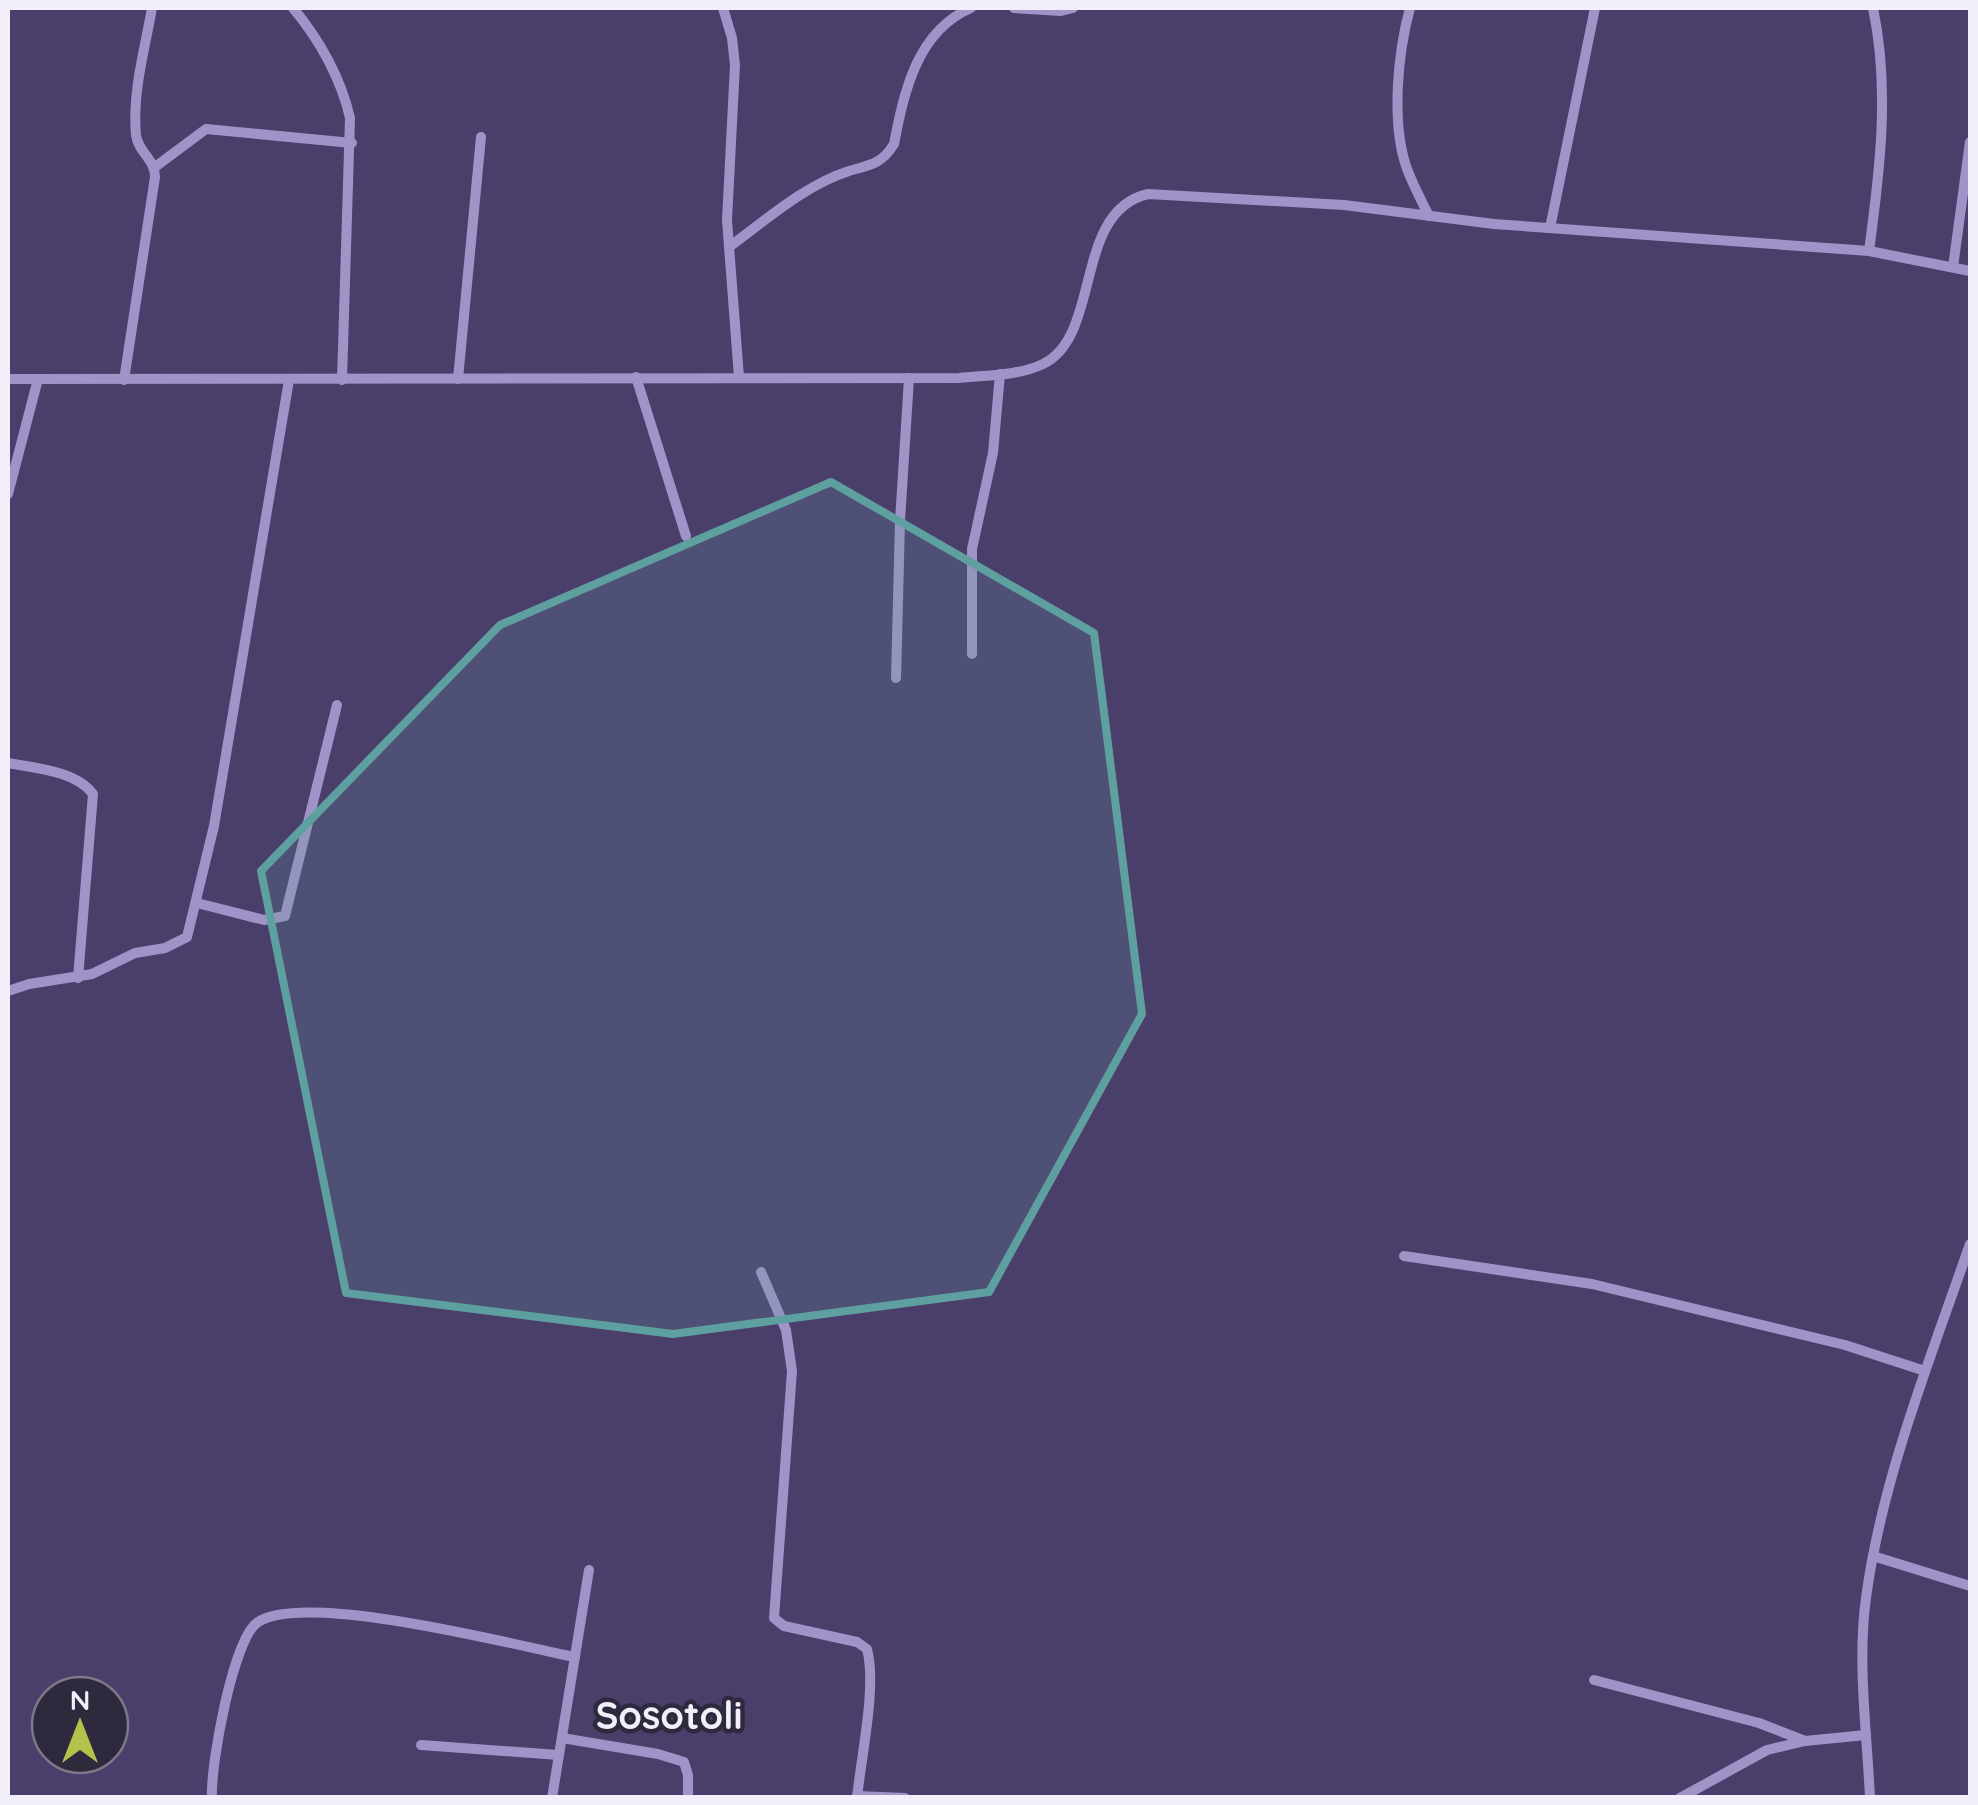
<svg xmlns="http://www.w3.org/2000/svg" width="1978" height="1805" font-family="Quicksand,sans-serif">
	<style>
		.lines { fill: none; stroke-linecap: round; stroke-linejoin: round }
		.street { stroke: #a093c7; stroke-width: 10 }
		.marked { fill: #5ea09f; fill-opacity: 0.2; stroke: #5ea09f; stroke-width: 8; stroke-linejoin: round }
		.labels { text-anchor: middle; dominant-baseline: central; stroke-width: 9; stroke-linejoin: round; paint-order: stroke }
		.district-label { font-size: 38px; font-weight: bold; fill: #f2effb; stroke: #2f293e }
	</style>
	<rect width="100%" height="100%" fill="#4a3e6b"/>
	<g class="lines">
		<!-- street -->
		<g class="street">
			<path d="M 293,8 C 319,39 341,78 350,118 L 342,380"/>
			<path d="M 723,8 L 732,38 L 735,65 L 727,220 L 739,377"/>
			<path d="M 1014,8 L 1061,11 L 1073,8"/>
			<path d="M 1410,8 C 1398,52 1391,121 1406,166 C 1412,183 1421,200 1429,216"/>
			<path d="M 155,167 L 206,129 L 352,143"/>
			<path d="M 1550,228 L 1595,8"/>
			<path d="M 729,247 C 766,220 805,185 849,171 C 870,165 882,164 894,144 C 904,92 917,31 971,8"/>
			<path d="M 1869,251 C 1880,170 1890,88 1873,8"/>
			<path d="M 1953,267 L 1970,142"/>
			<path d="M 636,377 L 686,536"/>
			<path d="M 8,379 L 959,378 C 986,375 1018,376 1043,364 C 1102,336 1073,211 1148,194 L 1344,205 L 1494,224 L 1869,251 L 1970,271"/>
			<path d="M 458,379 L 481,137"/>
			<path d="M 124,380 L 155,177 C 155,159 138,152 136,135 C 132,93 145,48 152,8"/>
			<path d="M 8,494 L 38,379"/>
			<path d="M 972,654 L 972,549 L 993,453 L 1000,374"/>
			<path d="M 896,678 L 900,521 L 909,378"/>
			<path d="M 8,763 C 35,768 76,771 93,794 L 78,978"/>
			<path d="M 197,903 L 264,920 L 285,916 L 337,705"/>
			<path d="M 8,991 L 29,984 L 92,974 L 135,953 L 165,948 L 187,937 L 214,826 L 289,380"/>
			<path d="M 1404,1256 L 1592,1284 L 1845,1345 L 1925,1371"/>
			<path d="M 761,1272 L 786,1330 L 792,1371 L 774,1618 L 784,1626 L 857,1642 L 867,1649 C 877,1686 861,1757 857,1798"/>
			<path d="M 1873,1556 L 1970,1586"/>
			<path d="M 1594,1680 L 1759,1723 L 1805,1741"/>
			<path d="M 562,1738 L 658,1754 L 684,1762 L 688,1775 L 688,1798"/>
			<path d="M 421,1745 L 559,1755"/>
			<path d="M 857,1796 L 905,1798"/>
			<path d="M 212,1798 C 210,1767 233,1638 258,1622 C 306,1591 514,1645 575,1657"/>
			<path d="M 552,1798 L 589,1570"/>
			<path d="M 1680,1798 L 1767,1750 L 1805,1741 L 1866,1735"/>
			<path d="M 1870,1798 C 1867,1732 1857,1663 1866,1598 C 1882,1478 1931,1357 1970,1244"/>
		</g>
	</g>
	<!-- marked area -->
	<path class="marked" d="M 831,482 L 1094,633 L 1142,1014 L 989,1292 L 673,1334 L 346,1293 L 261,871 L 500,625 Z"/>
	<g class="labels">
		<!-- district labels -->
		<g class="district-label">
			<text x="669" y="1715">Sosotoli</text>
		</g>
	</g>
	<!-- border -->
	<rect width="1978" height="1805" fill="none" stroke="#f2effb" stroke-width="20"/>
	<!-- north arrow -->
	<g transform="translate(80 1725)"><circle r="48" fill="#2f293e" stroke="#7d788a" stroke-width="2.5"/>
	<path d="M0-8L18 38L0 25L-18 38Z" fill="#b3c24b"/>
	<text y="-15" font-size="28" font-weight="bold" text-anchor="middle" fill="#f2effb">N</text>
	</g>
</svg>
